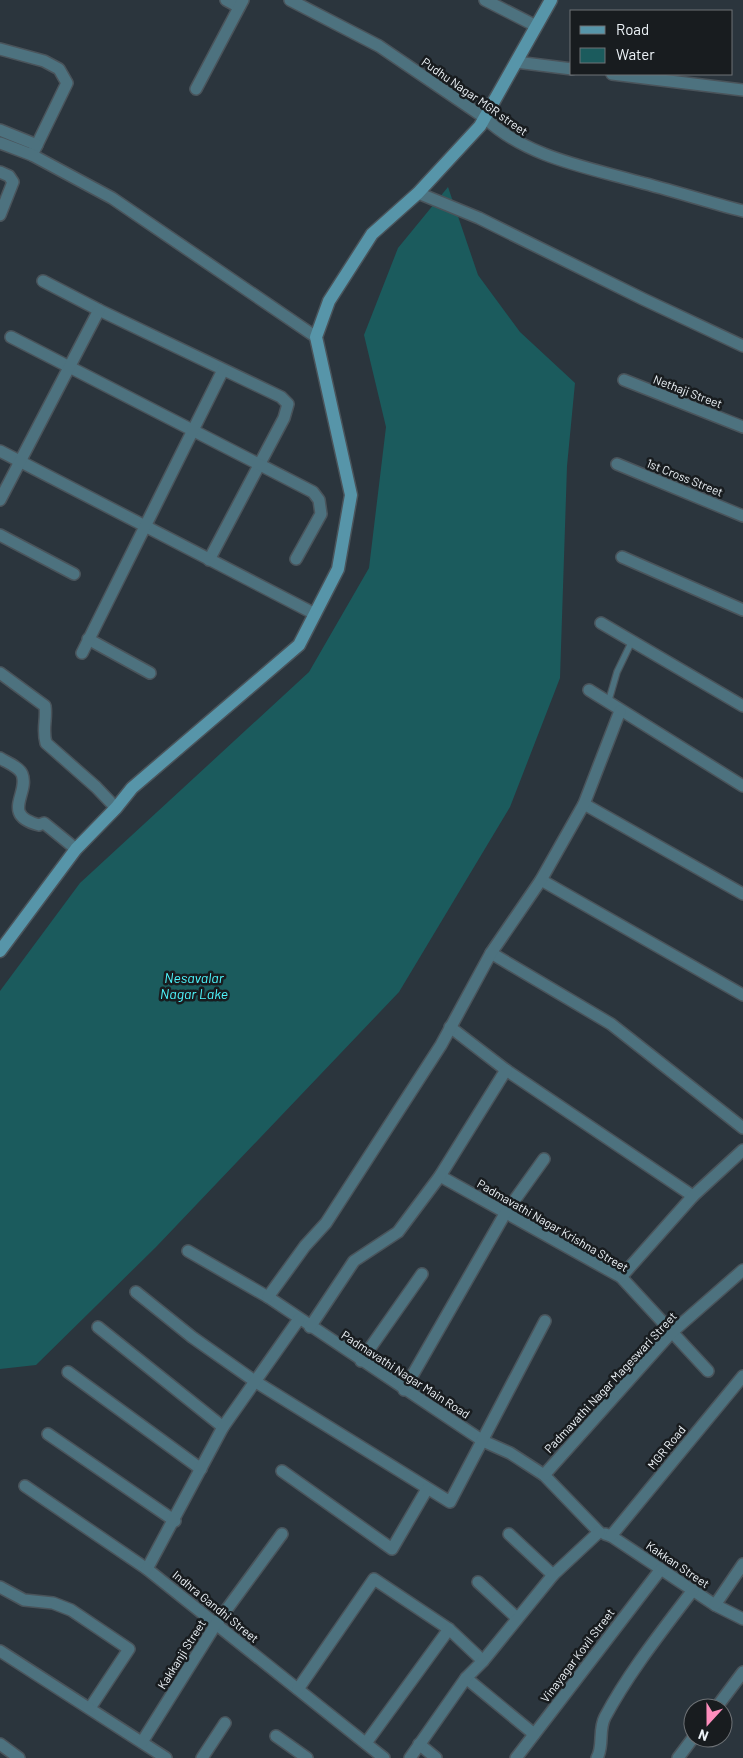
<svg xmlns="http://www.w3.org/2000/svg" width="743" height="1758" font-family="Barlow,sans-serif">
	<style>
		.water { fill: #1b5b5d }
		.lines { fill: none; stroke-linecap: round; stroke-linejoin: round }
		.lane-casing { stroke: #4a545b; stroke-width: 8 }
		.street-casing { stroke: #4a545b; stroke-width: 14 }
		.secondary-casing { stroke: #4a545b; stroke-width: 15 }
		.lane { stroke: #4d727f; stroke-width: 5.5 }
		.street { stroke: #4d727f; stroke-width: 11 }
		.secondary { stroke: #5795a9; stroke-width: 12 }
		.labels { text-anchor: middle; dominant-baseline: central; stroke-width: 5; stroke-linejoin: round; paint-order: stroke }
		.street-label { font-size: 12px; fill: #eef4f9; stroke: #181c1f }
		.water-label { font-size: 14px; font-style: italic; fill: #4ff6fd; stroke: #181c1f }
	</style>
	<rect width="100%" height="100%" fill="#2b353d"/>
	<!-- water -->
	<path class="water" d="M 448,187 L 478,275 L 520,332 L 575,383 L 567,466 L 560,678 L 510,807 L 399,992 L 156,1247 L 36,1365 L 0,1369 L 0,991 L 80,883 L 309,672 L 369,568 L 386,427 L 364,335 L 398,248 Z"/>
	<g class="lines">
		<defs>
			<path id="lane" d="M 608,703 L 617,672 L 632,641"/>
			<g id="street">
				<path d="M 226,0 L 239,7"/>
				<path d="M 290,0 L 379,46 L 485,118 C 526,157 586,167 639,182 C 674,191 708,202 743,211"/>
				<path d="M 485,0 L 536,26"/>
				<path d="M 0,49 L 44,61 L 59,69 L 67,83 L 32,155"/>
				<path d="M 516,62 L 572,69"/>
				<path d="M 612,74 L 743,90"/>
				<path d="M 196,89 L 243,0"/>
				<path d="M 0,130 L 37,145"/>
				<path d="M 0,143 L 32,155 L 112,198 L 316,337"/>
				<path d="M 0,172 L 9,176 L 13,182 L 0,215"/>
				<path d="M 418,193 L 479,218 L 643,299 L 743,346"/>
				<path d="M 43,281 L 99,310 L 281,397 L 288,404 L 284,418 L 209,560"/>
				<path d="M 11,337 L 313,492 L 319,500 L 321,514 L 296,559"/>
				<path d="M 624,380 L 743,427"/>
				<path d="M 0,451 L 315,614"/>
				<path d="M 617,464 L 743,516"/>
				<path d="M 0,500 L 99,310"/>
				<path d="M 0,535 L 74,574"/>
				<path d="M 622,557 L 743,610"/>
				<path d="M 601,623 L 743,706"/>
				<path d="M 88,639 L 150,673"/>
				<path d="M 82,653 L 223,370"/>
				<path d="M 0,673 L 45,706 C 47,719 42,729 46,743 L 96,787 L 116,808"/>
				<path d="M 589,690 L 743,786"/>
				<path d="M 0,758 C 6,762 19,767 22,774 C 30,793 0,815 39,825 L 44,823 L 76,849"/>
				<path d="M 584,804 L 743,894"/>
				<path d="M 541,880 L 743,995"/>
				<path d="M 491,953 L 611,1024 L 743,1128"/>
				<path d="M 450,1027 L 506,1070 L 693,1196"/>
				<path d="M 440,1176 L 621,1277 L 708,1371"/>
				<path d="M 188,1251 L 268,1297 L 483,1441 L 510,1453 L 544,1475 L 599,1532"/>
				<path d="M 621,1277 L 693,1196 L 743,1150"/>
				<path d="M 136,1292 L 192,1337 L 256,1382 L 450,1502 L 545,1321"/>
				<path d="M 268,1297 L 305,1246 L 326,1223 L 441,1045 L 491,953 L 541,880 L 584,804 L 620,711"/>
				<path d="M 98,1327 L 223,1427"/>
				<path d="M 310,1327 L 354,1261 L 398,1232 L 440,1176 L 506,1070"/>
				<path d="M 361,1361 L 422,1274"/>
				<path d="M 68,1372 L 201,1469"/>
				<path d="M 404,1390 L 506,1212 L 544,1159"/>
				<path d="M 48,1434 L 175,1521"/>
				<path d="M 282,1471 L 392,1549 L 427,1489"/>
				<path d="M 544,1475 L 671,1333 L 743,1270"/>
				<path d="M 25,1486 L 147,1569 L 384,1758"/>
				<path d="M 509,1534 L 553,1575"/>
				<path d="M 605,1534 L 611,1536 L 715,1605 L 743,1619"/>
				<path d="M 611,1536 L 743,1376"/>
				<path d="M 147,1569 L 223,1427 L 299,1319"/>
				<path d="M 478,1582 L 517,1618"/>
				<path d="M 0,1587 L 24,1600 L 53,1603 L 71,1610 L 129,1649 L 90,1708"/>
				<path d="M 715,1605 L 743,1564"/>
				<path d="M 0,1651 L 166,1758"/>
				<path d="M 466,1678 L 534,1734"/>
				<path d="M 298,1689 L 374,1579 L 449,1629 L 483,1661"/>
				<path d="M 716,1708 L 743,1672"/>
				<path d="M 276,1736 L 307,1758"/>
				<path d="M 142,1742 L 216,1624 L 282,1534"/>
				<path d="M 366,1743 L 449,1629"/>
				<path d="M 0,1744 L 19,1758"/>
				<path d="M 419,1744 L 436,1758"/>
				<path d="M 202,1758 L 225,1723"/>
				<path d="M 410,1758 L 466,1678 L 483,1661 L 553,1575 L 599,1532"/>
				<path d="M 516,1758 L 661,1569"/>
				<path d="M 597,1758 C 604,1746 598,1730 605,1717 C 629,1672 662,1631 693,1590"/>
				<path d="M 678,1758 L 693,1738"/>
			</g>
			<path id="secondary" d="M 0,951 L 76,849 L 116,808 L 132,788 L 299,645 L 338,569 L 351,495 L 316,337 L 329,301 L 372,234 L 418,193 L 480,126 L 551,0"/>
		</defs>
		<!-- lane casing -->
		<use href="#lane" class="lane-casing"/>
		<!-- street casing -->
		<use href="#street" class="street-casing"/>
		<!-- secondary casing -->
		<use href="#secondary" class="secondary-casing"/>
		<!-- lane -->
		<use href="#lane" class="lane"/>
		<!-- street -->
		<use href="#street" class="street"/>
		<!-- secondary -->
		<use href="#secondary" class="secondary"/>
	</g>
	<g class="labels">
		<!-- street labels -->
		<g class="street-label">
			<text transform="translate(475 96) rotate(35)">Pudhu Nagar MGR street</text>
			<text transform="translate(688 391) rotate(21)">Nethaji Street</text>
			<text transform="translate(685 477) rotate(22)">1st Cross Street</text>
			<text transform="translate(553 1225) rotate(30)">Padmavathi Nagar Krishna Street</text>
			<text transform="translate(406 1374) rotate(33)">Padmavathi Nagar Main Road</text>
			<text transform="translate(610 1382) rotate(-47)">Padmavathi Nagar Mageswari Street</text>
			<text transform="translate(666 1447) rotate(-51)">MGR Road</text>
			<text transform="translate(678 1564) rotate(34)">Kakkan Street</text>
			<text transform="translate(216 1606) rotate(39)">Indhra Gandhi Street</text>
			<text transform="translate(181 1654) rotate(-58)">Kakkanji Street</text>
			<text transform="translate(577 1655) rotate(-53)">Vinayagar Kovil Street</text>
		</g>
		<!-- water labels -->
		<g class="water-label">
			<text x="194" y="977">Nesavalar<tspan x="194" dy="16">Nagar Lake</tspan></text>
		</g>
	</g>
	<!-- legend -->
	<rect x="570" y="10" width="162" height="65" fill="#181c1f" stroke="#6e7276"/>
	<rect x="580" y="26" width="25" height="8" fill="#5795a9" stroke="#6e7276"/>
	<text x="616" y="35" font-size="15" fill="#eef4f9">Road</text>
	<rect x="580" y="48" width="25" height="15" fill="#1b5b5d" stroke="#6e7276"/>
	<text x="616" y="60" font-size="15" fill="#eef4f9">Water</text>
	<!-- north arrow -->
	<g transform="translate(708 1723) rotate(201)"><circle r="24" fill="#181c1f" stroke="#6e7276"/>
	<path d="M0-4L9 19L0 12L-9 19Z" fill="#fe8ebd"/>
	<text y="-8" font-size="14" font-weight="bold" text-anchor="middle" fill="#eef4f9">N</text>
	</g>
</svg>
